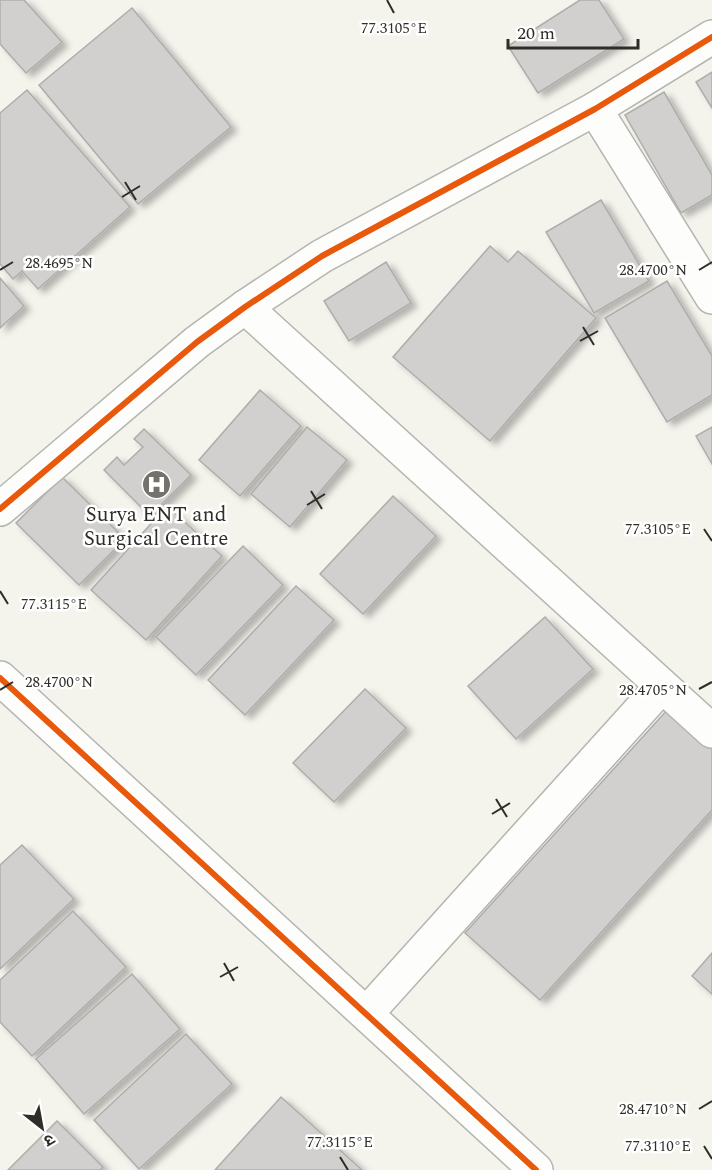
<svg xmlns="http://www.w3.org/2000/svg" width="712" height="1170" font-family="Spectral,'Noto Sans Devanagari',serif">
	<style>
		.building { fill: #d2d0cf; stroke: #afadac; stroke-width: 1.5; filter: url(#shadow) }
		.lines { fill: none; stroke-linecap: round; stroke-linejoin: round }
		.minor-casing { stroke: #b5b5b0; stroke-width: 36 }
		.minor { stroke: #fdfdfc; stroke-width: 33 }
		.cycleway-casing { stroke: #fff; stroke-width: 10 }
		.cycleway { stroke: #e8590c; stroke-width: 6 }
		.ticks { fill: none; stroke: #2e2d28; stroke-width: 2 }
		.labels { text-anchor: middle; dominant-baseline: central; stroke-width: 5; stroke-linejoin: round; paint-order: stroke }
		.poi-label { font-size: 21px; fill: #2e2d28; stroke: #fff }
		.ticks-label { font-size: 15px; text-anchor: middle; fill: #2e2d28; stroke: #fff; stroke-width: 5; stroke-linejoin: round; paint-order: stroke }
	</style>
	<defs>
		<filter id="shadow"><feDropShadow dx="6" dy="4" stdDeviation="3" flood-color="#0004"/></filter>
	</defs>
	<rect width="100%" height="100%" fill="#f4f3ec"/>
	<!-- building -->
	<g class="building">
		<path d="M 0,0 L 24,0 L 62,42 L 26,73 L 0,44 Z"/>
		<path d="M 580,0 L 599,0 L 624,39 L 538,93 L 508,46 Z"/>
		<path d="M 132,8 L 231,127 L 138,204 L 39,85 Z"/>
		<path d="M 712,72 L 712,108 L 696,82 Z"/>
		<path d="M 27,90 L 130,207 L 38,289 L 22,271 L 13,279 L 0,264 L 0,113 Z"/>
		<path d="M 664,92 L 712,175 L 712,195 L 681,213 L 625,115 Z"/>
		<path d="M 601,200 L 649,281 L 594,313 L 546,232 Z"/>
		<path d="M 490,246 L 508,262 L 518,251 L 596,318 L 490,441 L 393,357 Z"/>
		<path d="M 386,262 L 411,303 L 349,341 L 324,301 Z"/>
		<path d="M 0,278 L 24,306 L 0,328 Z"/>
		<path d="M 667,281 L 712,356 L 712,395 L 667,422 L 605,318 Z"/>
		<path d="M 260,390 L 301,426 L 240,496 L 199,460 Z"/>
		<path d="M 307,427 L 347,460 L 290,527 L 251,494 Z"/>
		<path d="M 712,427 L 712,464 L 696,436 Z"/>
		<path d="M 144,429 L 191,475 L 150,516 L 104,470 L 117,457 L 124,465 L 143,447 L 134,439 Z"/>
		<path d="M 62,477 L 125,539 L 79,585 L 16,523 Z"/>
		<path d="M 393,496 L 436,536 L 363,614 L 320,574 Z"/>
		<path d="M 167,506 L 222,556 L 146,640 L 91,590 Z"/>
		<path d="M 243,546 L 283,585 L 196,675 L 156,637 Z"/>
		<path d="M 296,586 L 334,620 L 245,715 L 208,680 Z"/>
		<path d="M 545,617 L 593,669 L 516,739 L 468,686 Z"/>
		<path d="M 365,689 L 406,728 L 334,802 L 293,763 Z"/>
		<path d="M 668,709 L 712,749 L 712,810 L 540,1000 L 465,933 Z"/>
		<path d="M 22,845 L 74,899 L 0,969 L 0,865 Z"/>
		<path d="M 73,911 L 126,967 L 32,1056 L 0,1022 L 0,980 Z"/>
		<path d="M 712,953 L 712,994 L 692,976 Z"/>
		<path d="M 132,974 L 180,1029 L 84,1114 L 36,1059 Z"/>
		<path d="M 186,1034 L 232,1084 L 139,1169 L 94,1120 Z"/>
		<path d="M 281,1097 L 362,1170 L 215,1170 Z"/>
		<path d="M 57,1121 L 103,1167 L 100,1170 L 8,1170 Z"/>
	</g>
	<g class="lines">
		<defs>
			<g id="minor">
				<path d="M 595,109 L 712,297"/>
				<path d="M 245,307 L 712,731"/>
				<path d="M 0,509 L 197,342 L 245,307 L 322,256 L 595,109 L 712,37"/>
				<path d="M 0,678 L 536,1170"/>
				<path d="M 367,1013 L 662,686"/>
			</g>
		</defs>
		<!-- minor casing -->
		<use href="#minor" class="minor-casing"/>
		<!-- minor -->
		<use href="#minor" class="minor"/>
		<defs>
			<g id="cycleway">
				<path d="M 0,509 L 197,342 L 245,307 L 322,256 L 595,109 L 712,37"/>
				<path d="M 0,678 L 536,1170"/>
			</g>
		</defs>
		<!-- cycleway casing -->
		<use href="#cycleway" class="cycleway-casing"/>
		<!-- cycleway -->
		<use href="#cycleway" class="cycleway"/>
	</g>
	<!-- ticks -->
	<path class="ticks" d="M 387,0 L 394,13M 125,182 L 136,200M 122,197 L 140,186M 0,270 L 13,262M 699,270 L 712,262M 583,327 L 594,345M 580,341 L 598,331M 311,491 L 322,509M 307,505 L 325,494M 704,529 L 712,541M 0,591 L 8,604M 699,689 L 712,682M 0,690 L 13,682M 496,799 L 507,817M 492,814 L 510,803M 224,963 L 234,981M 220,977 L 238,967M 699,1109 L 712,1101M 704,1146 L 712,1159M 340,1157 L 348,1170"/>
	<!-- icons -->
	<defs>
		<symbol id="hospital-disc" viewBox="-11 -11 22 22"><circle r="9.5" fill="#73726d" stroke="#fff"/><path d="M-5-5h3v3.5h4V-5h3V5h-3V1.5h-4V5h-3Z" fill="#fff"/></symbol>
	</defs>
	<g fill-rule="evenodd">
		<use href="#hospital-disc" x="140" y="468" width="33" height="33"/>
	</g>
	<g class="labels">
		<!-- poi labels -->
		<g class="poi-label">
			<text x="156" y="515">Surya ENT and<tspan x="156" dy="24">Surgical Centre</tspan></text>
		</g>
	</g>
	<g class="ticks-label">
		<text x="394" y="33">77.3105°E</text>
		<text x="59" y="268">28.4695°N</text>
		<text x="653" y="275">28.4700°N</text>
		<text x="658" y="534">77.3105°E</text>
		<text x="54" y="609">77.3115°E</text>
		<text x="59" y="687">28.4700°N</text>
		<text x="653" y="695">28.4705°N</text>
		<text x="653" y="1114">28.4710°N</text>
		<text x="340" y="1147">77.3115°E</text>
		<text x="658" y="1151">77.3110°E</text>
	</g>
	<!-- north arrow -->
	<g transform="translate(42 1128) rotate(149)" stroke="#ffffff" stroke-width="4.5" paint-order="stroke">
	<path d="M0-4.5L10 22L0 15L-10 22Z" fill="#2e2d28"/>
	<text y="-9" font-size="16" font-weight="bold" text-anchor="middle" fill="#2e2d28">उ</text>
	</g>
	<!-- scale -->
	<path d="M508 39v9h130v-9" fill="none" stroke="#2e2d28" stroke-width="3"/>
	<text x="517" y="39" font-size="18" fill="#2e2d28" stroke="#ffffff" stroke-width="4.5" paint-order="stroke">20 m</text>
</svg>
